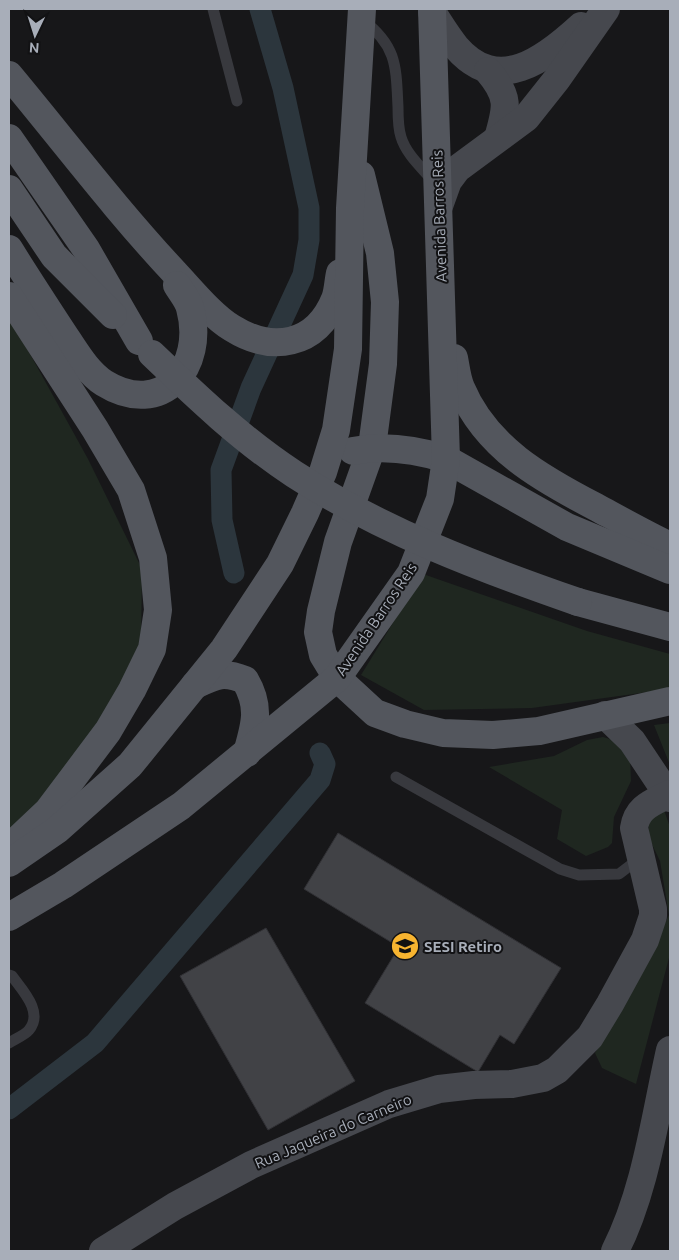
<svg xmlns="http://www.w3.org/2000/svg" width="679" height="1260" font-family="Ubuntu,sans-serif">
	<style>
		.green { fill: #1f2720 }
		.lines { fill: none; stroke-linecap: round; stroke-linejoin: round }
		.canal { stroke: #2c363d; stroke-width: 21 }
		.building { fill: #414246; stroke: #313135 }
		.lane { stroke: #38393e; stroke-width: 11 }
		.secondary { stroke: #46484e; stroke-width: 28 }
		.primary { stroke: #53565d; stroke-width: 28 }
		.primary-bridge { stroke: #53565d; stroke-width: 28 }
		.labels { text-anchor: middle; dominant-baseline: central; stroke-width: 4; stroke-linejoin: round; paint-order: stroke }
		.street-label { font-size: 15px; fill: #a8aeb9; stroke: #121214 }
		.poi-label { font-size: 15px; font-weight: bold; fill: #a8aeb9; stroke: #121214; text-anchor: start }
	</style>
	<rect width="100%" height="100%" fill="#171719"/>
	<!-- green -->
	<g class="green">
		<path d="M 9,316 L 88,459 L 142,569 L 141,644 L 116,692 L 86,742 L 41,802 L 9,831 Z"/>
		<path d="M 423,574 L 587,631 L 670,654 L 670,689 L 532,708 L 424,710 L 361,675 Z"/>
		<path d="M 670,723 L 670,765 L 654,725 Z"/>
		<path d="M 603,737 L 620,742 L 630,755 L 631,781 L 614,817 L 612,843 L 608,847 L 586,856 L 557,839 L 562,810 L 489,767 L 554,756 L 587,740 Z"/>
		<path d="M 664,810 L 670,827 L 670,954 L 636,1084 L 602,1068 L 595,1053 L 633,988 L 669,915 L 660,861 L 648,836 L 649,818 Z"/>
	</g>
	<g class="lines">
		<!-- canal -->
		<g class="canal">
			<path d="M 234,573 L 222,520 L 221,470 L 251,388 L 303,275 L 309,240 L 309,208 L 283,88 L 260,9"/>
			<path d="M 9,1109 L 95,1043 L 320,780 L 325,764 L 320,753"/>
		</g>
	</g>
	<!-- building -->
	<g class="building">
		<path d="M 338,833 L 561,968 L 514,1044 L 500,1035 L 478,1072 L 365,1003 L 399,947 L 304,889 Z"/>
		<path d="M 266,928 L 355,1081 L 268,1130 L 180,976 Z"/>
	</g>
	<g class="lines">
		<!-- lane -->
		<g class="lane">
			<path d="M 213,9 L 237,101"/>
			<path d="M 363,20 C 397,46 396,66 398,107 C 398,116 398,128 401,137 C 406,154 422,168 432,180"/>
			<path d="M 396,777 L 560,869 L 579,875 L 619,874 L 640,858"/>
			<path d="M 9,975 L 12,976 C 22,990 44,1012 29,1030 C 25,1035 15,1039 9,1043"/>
		</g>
		<!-- secondary -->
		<g class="secondary">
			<path d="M 432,12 C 440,24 447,36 456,47 C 498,96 545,59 581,26"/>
			<path d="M 488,71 C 510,97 507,107 498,138"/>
			<path d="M 439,206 L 448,181 L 457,169 L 526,118 L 557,79 L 606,9"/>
			<path d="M 605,715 L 632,741 L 670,798"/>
			<path d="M 103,1251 L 175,1206 L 251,1165 L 389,1104 L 439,1089 L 474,1085 L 512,1084 L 543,1078 L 557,1070 L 590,1037 L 610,1004 L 645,940 L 653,916 L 653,909 L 634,828 C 637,807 652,803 669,794"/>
			<path d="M 615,1251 C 646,1190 655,1116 670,1050"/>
		</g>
		<!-- primary -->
		<g class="primary">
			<path d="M 9,75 C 64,141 116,210 175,273 C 191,290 212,316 232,328 C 272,353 316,346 335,299 C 338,292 338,282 340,273"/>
			<path d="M 9,138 L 86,249 L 139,341"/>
			<path d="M 361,175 L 380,253 L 385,302 L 383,364 L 372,447 L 338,542 L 321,611 L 318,632 L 323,655 L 337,678 L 375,713 L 405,724 L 443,733 L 493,735 L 539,731 L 670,701"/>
			<path d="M 9,189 L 54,256 L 113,315"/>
			<path d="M 9,249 C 27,278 46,307 65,336 C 76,352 87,372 104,383 C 162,419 206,367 190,308 C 188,300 181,292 177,285"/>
			<path d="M 9,296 L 95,429 L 131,490 L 153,558 L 158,610 L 152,649 L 132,690 L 108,731 L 48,811 L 12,845"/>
			<path d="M 454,358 C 456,368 457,379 461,388 C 486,448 542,479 596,507 C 620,520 645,534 670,546"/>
			<path d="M 353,451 C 384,445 417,450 446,459 L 567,527 L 670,570"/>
			<path d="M 578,602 L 670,627"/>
			<path d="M 195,685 C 216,675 223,671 245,680 C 261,707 255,725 247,753"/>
			<path d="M 9,863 L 57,830 L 130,765 L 224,649 L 280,564 L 305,513 L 323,472 L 336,430 L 348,349 L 350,208 L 362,9"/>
			<path d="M 9,917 L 63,885 L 181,806 L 337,678 L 411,573 L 440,499 L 446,459 L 432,9"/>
		</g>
		<!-- primary-bridge -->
		<path class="primary-bridge" d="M 152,354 C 197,397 242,440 294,474 C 382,531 480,568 578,602"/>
	</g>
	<!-- icons -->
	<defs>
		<symbol id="school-disc" viewBox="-11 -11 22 22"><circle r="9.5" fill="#f7b430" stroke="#121214"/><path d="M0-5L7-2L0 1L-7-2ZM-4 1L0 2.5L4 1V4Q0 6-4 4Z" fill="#111"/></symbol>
	</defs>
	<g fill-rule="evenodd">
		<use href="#school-disc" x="389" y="930" width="32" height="32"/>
	</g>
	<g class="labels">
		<!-- street labels -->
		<g class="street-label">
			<text transform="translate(439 216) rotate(-92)">Avenida Barros Reis</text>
			<text transform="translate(376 619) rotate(-56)">Avenida Barros Reis</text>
			<text transform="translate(333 1131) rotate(-23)">Rua Jaqueira do Carneiro</text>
		</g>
		<!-- poi labels -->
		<g class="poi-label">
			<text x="424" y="946">SESI Retiro</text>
		</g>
	</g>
	<!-- border -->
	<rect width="679" height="1260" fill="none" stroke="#a8aeb9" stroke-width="20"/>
	<!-- north arrow -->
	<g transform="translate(35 35) rotate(184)" stroke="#121214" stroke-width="4" paint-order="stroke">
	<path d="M0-4L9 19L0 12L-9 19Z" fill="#a8aeb9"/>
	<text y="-8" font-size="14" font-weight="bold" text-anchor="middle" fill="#a8aeb9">N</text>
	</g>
</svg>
